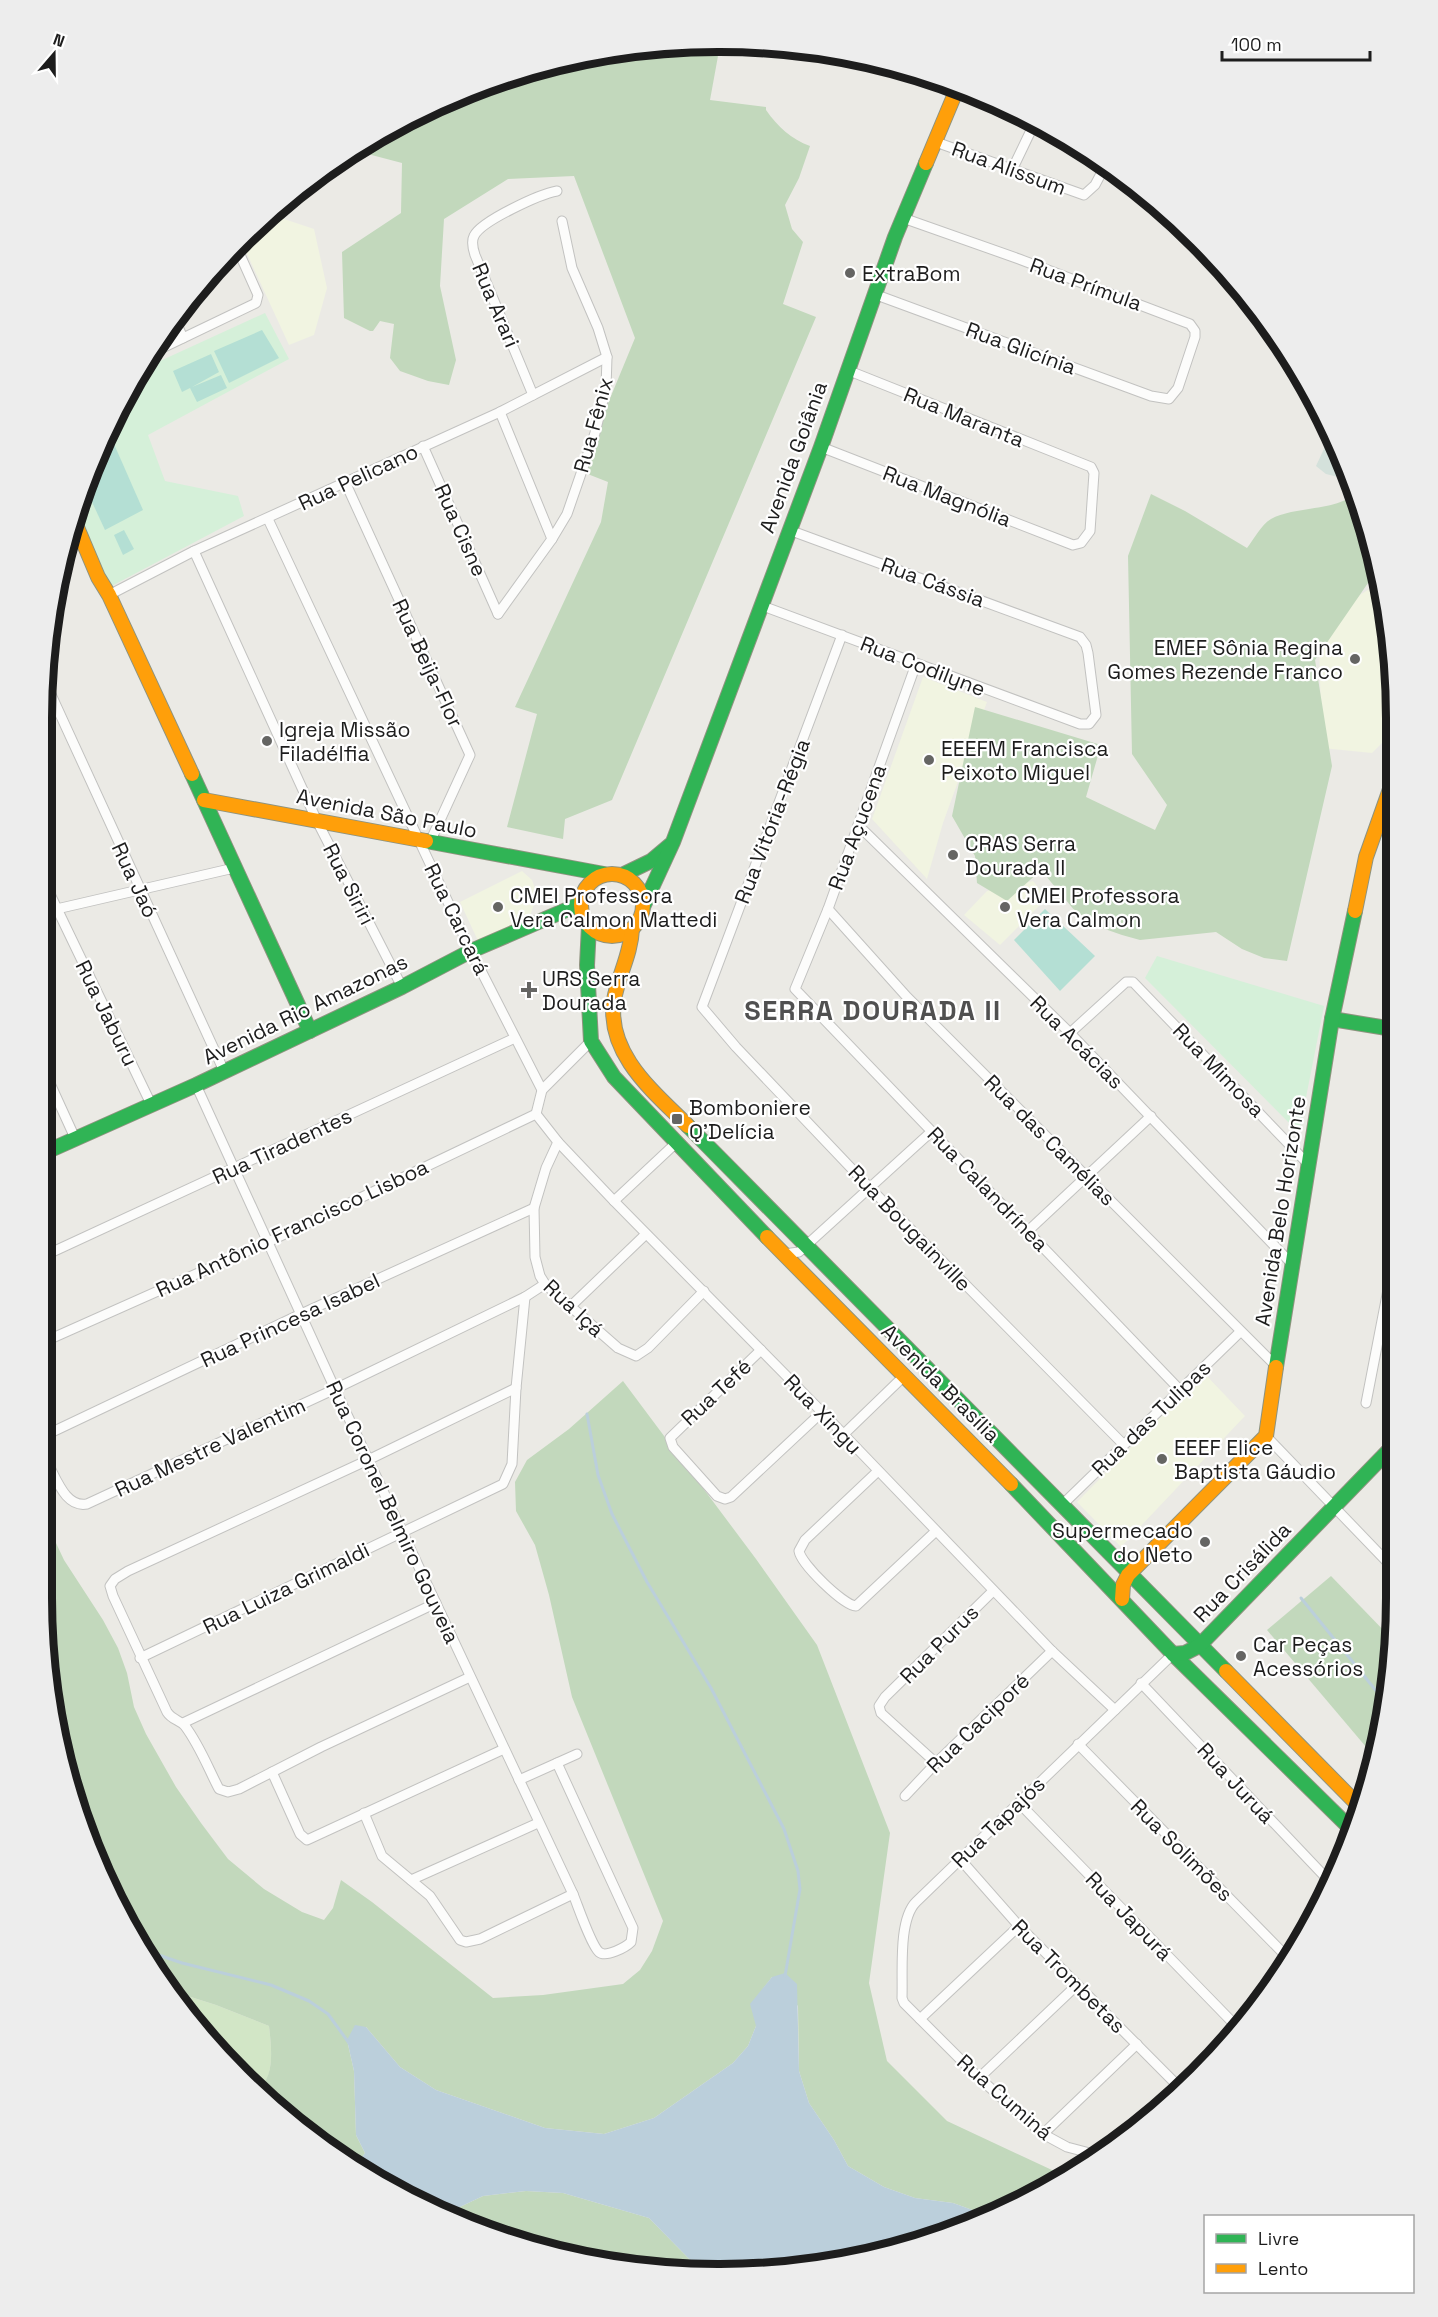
<svg xmlns="http://www.w3.org/2000/svg" width="1438" height="2317" font-family="'Space Grotesk',sans-serif">
	<style>
		.education { fill: #f1f4e1 }
		.grass { fill: #d2e6c6 }
		.forest { fill: #c2d8bc }
		.wetland { fill: #d4e1db }
		.park { fill: #d5f0d9 }
		.pitch { fill: #b4dfd4 }
		.water { fill: #bbcfdb }
		.lines { fill: none; stroke-linecap: round; stroke-linejoin: round }
		.stream { stroke: #bbcfdb; stroke-width: 3 }
		.street-casing { stroke: #c2c2c0; stroke-width: 11 }
		.fast-casing { stroke: #8e937f; stroke-width: 16 }
		.slow-casing { stroke: #8e937f; stroke-width: 16 }
		.street { stroke: #fcfcfb; stroke-width: 9 }
		.fast { stroke: #30b455; stroke-width: 14 }
		.slow { stroke: #ff9f0a; stroke-width: 14 }
		.poi-dot { fill: #656563; stroke: #fff; stroke-width: 2 }
		.labels { text-anchor: middle; dominant-baseline: central; stroke-width: 4.5; stroke-linejoin: round; paint-order: stroke }
		.street-label { font-size: 21px; fill: #1d1d1d; stroke: #fff }
		.poi-label { font-size: 21px; fill: #1d1d1d; stroke: #fff; text-anchor: start }
		.district-label { font-size: 27px; font-weight: bold; letter-spacing: 1.5px; fill: #505050; stroke: #fff }
		.rim { fill: none; stroke: #1d1d1d; stroke-width: 8 }
	</style>
	<rect width="100%" height="100%" fill="#ebeae5"/>
	<!-- education -->
	<g class="education">
		<path d="M 269,214 L 314,229 L 327,288 L 314,335 L 289,345 L 242,243 Z"/>
		<path d="M 1377,584 L 1395,674 L 1394,731 L 1372,753 L 1322,748 L 1319,644 L 1360,595 Z"/>
		<path d="M 923,677 L 987,702 L 943,823 L 927,879 L 872,819 Z"/>
		<path d="M 522,871 L 532,880 L 536,891 L 535,901 L 529,919 L 479,943 L 460,902 Z"/>
		<path d="M 1033,881 L 1047,898 L 1000,945 L 964,915 L 987,891 Z"/>
		<path d="M 1204,1373 L 1245,1416 L 1121,1547 L 1077,1502 Z"/>
	</g>
	<!-- grass -->
	<path class="grass" d="M 169,1990 L 216,2005 L 269,2026 C 271,2046 276,2078 257,2091 L 240,2076 Z"/>
	<!-- forest -->
	<g class="forest">
		<path d="M 720,45 L 710,100 L 766,107 L 766,110 C 778,127 791,139 810,146 L 799,178 L 785,205 L 792,229 L 803,242 L 783,304 L 816,317 L 612,800 L 565,819 L 563,839 L 507,827 L 537,714 L 515,707 L 601,522 L 608,482 L 580,471 L 635,338 L 574,176 L 508,179 L 444,219 L 440,286 L 456,360 L 449,385 L 428,381 L 400,371 L 390,358 L 394,324 L 380,321 L 373,331 L 370,331 L 344,318 L 342,252 L 401,213 L 402,163 L 364,153 L 326,172 L 381,133 L 502,78 L 631,48 Z"/>
		<path d="M 1356,492 L 1360,502 L 1376,581 L 1368,583 L 1315,660 L 1332,766 L 1287,961 L 1264,958 L 1242,949 L 1216,932 L 1140,940 L 1122,935 L 1102,928 L 1075,911 L 1041,870 L 1007,901 L 977,883 L 975,856 L 952,816 L 975,707 L 1101,745 L 1086,797 L 1155,830 L 1167,805 L 1132,754 L 1128,556 L 1151,494 L 1185,511 L 1247,548 C 1254,539 1261,525 1271,519 C 1294,506 1341,511 1356,492 Z"/>
		<path d="M 623,1381 L 756,1559 L 817,1645 L 890,1833 L 869,1983 L 887,2061 L 947,2121 L 1067,2177 L 1018,2205 L 989,2216 L 953,2203 L 915,2198 L 884,2187 L 848,2166 L 834,2140 L 809,2103 L 799,2071 L 798,2006 L 772,1977 L 762,1990 L 756,2026 L 748,2046 L 733,2063 L 654,2118 L 604,2134 L 545,2128 L 436,2090 L 400,2067 L 366,2027 L 347,2040 L 354,2071 L 356,2135 L 365,2153 L 355,2167 L 307,2135 L 257,2091 C 276,2077 271,2046 269,2026 L 216,2005 L 169,1990 L 156,1974 L 78,1815 L 48,1687 L 48,1526 L 64,1560 L 103,1620 L 118,1648 L 127,1673 L 134,1707 L 146,1734 L 176,1787 L 201,1823 L 228,1859 L 264,1889 L 302,1912 L 324,1920 L 333,1908 L 341,1880 L 372,1902 L 493,1998 L 543,1995 L 623,1984 L 640,1970 L 652,1951 L 663,1921 L 572,1697 L 549,1595 L 535,1545 L 516,1511 L 515,1482 L 527,1460 L 569,1429 Z"/>
		<path d="M 1331,1576 L 1390,1637 L 1390,1686 L 1372,1754 L 1267,1630 Z"/>
		<path d="M 526,2191 L 563,2193 L 649,2218 L 703,2273 L 675,2274 L 501,2239 L 445,2214 L 483,2196 Z"/>
	</g>
	<!-- wetland -->
	<path class="wetland" d="M 1330,436 L 1350,480 L 1326,474 L 1316,466 Z"/>
	<!-- park -->
	<g class="park">
		<path d="M 265,313 L 289,359 L 148,435 L 165,481 L 238,496 L 244,516 L 106,589 L 77,520 L 94,460 L 147,367 Z"/>
		<path d="M 1157,956 L 1324,1006 L 1299,1133 L 1145,978 Z"/>
	</g>
	<!-- pitch -->
	<g class="pitch">
		<path d="M 262,330 L 279,358 L 229,383 L 214,351 Z"/>
		<path d="M 211,354 L 219,372 L 192,387 L 221,375 L 227,388 L 197,402 L 190,388 L 182,392 L 173,371 Z"/>
		<path d="M 114,444 L 143,510 L 105,530 L 86,489 L 94,460 L 99,451 Z"/>
		<path d="M 124,530 L 134,549 L 123,555 L 114,535 Z"/>
		<path d="M 1045,909 L 1095,956 L 1060,991 L 1014,940 Z"/>
	</g>
	<!-- water -->
	<path class="water" d="M 785,1973 L 797,1984 L 799,2071 L 809,2103 L 834,2140 L 848,2166 L 884,2187 L 915,2198 L 953,2203 L 989,2216 L 895,2252 L 807,2269 L 703,2273 L 649,2218 L 563,2193 L 526,2191 L 483,2196 L 445,2214 L 381,2184 L 355,2167 L 365,2153 L 356,2135 L 354,2071 L 347,2040 L 355,2025 L 366,2027 L 400,2067 L 436,2090 L 545,2128 L 604,2134 L 654,2118 L 733,2063 L 748,2046 L 756,2026 L 750,2004 L 772,1977 Z"/>
	<g class="lines">
		<!-- stream -->
		<g class="stream">
			<path d="M 587,1414 L 598,1475 L 612,1514 L 647,1582 L 711,1688 L 784,1829 L 798,1871 L 800,1889 L 785,1976"/>
			<path d="M 1301,1598 L 1386,1703"/>
			<path d="M 144,1950 L 182,1963 L 271,1985 L 309,2001 L 328,2014 L 349,2043"/>
		</g>
		<defs>
			<g id="street">
				<path d="M 933,141 L 1084,195 L 1095,185 L 1105,166"/>
				<path d="M 1012,170 L 1035,122"/>
				<path d="M 874,294 L 1151,396 L 1169,399 L 1178,388 L 1195,337 L 1195,331 L 1190,324 L 1019,259 L 903,218"/>
				<path d="M 175,320 L 183,338"/>
				<path d="M 156,351 L 256,303 L 258,295 L 237,248"/>
				<path d="M 533,395 L 475,255 C 473,249 471,242 474,236 C 481,221 540,194 557,191"/>
				<path d="M 500,412 L 552,539"/>
				<path d="M 423,446 L 498,614"/>
				<path d="M 821,447 L 1073,545 L 1081,543 L 1090,531 L 1094,473 L 1091,467 L 847,370"/>
				<path d="M 346,484 L 470,755 L 430,842"/>
				<path d="M 268,519 L 471,951 L 542,1090"/>
				<path d="M 194,551 L 317,821 L 402,987"/>
				<path d="M 109,595 L 194,551 L 500,412 L 607,357"/>
				<path d="M 760,605 L 1080,724 L 1089,724 L 1096,715 L 1088,653 L 1086,645 L 1080,637 L 789,530"/>
				<path d="M 498,614 L 552,539 L 567,514 L 595,433 L 606,388 L 607,357 L 598,328 L 572,268 L 562,221"/>
				<path d="M 842,635 L 702,1007 L 736,1047 L 870,1188 L 1123,1444"/>
				<path d="M 916,664 L 828,909 L 795,989 L 1180,1390"/>
				<path d="M 48,688 L 224,1071"/>
				<path d="M 858,825 L 1070,1033 L 1292,1264"/>
				<path d="M 48,890 L 151,1104"/>
				<path d="M 828,909 L 907,997 L 1277,1367"/>
				<path d="M 48,911 L 234,868"/>
				<path d="M 1070,1033 L 1126,982 L 1133,982 L 1309,1165"/>
				<path d="M 48,1079 L 75,1138"/>
				<path d="M 196,1085 L 335,1389 L 573,1894 C 578,1906 591,1945 599,1952 C 606,1958 626,1947 631,1942 L 633,1928 L 557,1763"/>
				<path d="M 536,1114 L 558,1142 L 614,1201 L 822,1412 L 1052,1651 L 1115,1710"/>
				<path d="M 536,1114 L 542,1090 L 591,1041"/>
				<path d="M 558,1142 L 546,1168 L 534,1208 L 535,1257 L 540,1276 L 545,1284 L 618,1348 L 636,1356 L 648,1348 L 704,1291"/>
				<path d="M 614,1201 L 676,1143"/>
				<path d="M 1029,1230 L 1151,1116"/>
				<path d="M 48,1254 L 515,1038"/>
				<path d="M 784,1254 L 799,1252 L 931,1132"/>
				<path d="M 571,1306 L 646,1234"/>
				<path d="M 48,1340 L 268,1242 L 536,1114"/>
				<path d="M 761,1350 L 670,1438 L 673,1447 L 717,1496 L 725,1499 L 731,1497 L 822,1412"/>
				<path d="M 1366,1403 L 1392,1269"/>
				<path d="M 48,1434 L 301,1314 L 534,1208"/>
				<path d="M 844,1434 L 903,1377"/>
				<path d="M 1266,1436 L 1391,1566"/>
				<path d="M 48,1464 C 57,1480 66,1508 87,1504 L 335,1389 L 525,1297 L 545,1284"/>
				<path d="M 878,1471 L 805,1540 L 799,1551 C 801,1564 843,1605 856,1606 L 936,1531"/>
				<path d="M 1062,1505 L 1240,1332"/>
				<path d="M 140,1658 L 503,1484 L 512,1464 L 516,1388 L 525,1297"/>
				<path d="M 470,1677 L 321,1747 L 239,1789 L 228,1792 L 219,1789 C 208,1768 200,1746 185,1726 C 180,1720 172,1720 167,1712 L 113,1596 L 110,1586 L 115,1579 L 128,1571 L 368,1460 L 516,1388"/>
				<path d="M 1141,1683 L 1330,1882"/>
				<path d="M 183,1723 L 436,1603"/>
				<path d="M 1078,1744 L 1287,1957"/>
				<path d="M 936,1763 L 881,1713 L 879,1706 L 885,1697 L 993,1591"/>
				<path d="M 272,1772 L 300,1834 L 307,1840 L 504,1749"/>
				<path d="M 519,1780 L 577,1754"/>
				<path d="M 905,1796 L 936,1763 L 1052,1651"/>
				<path d="M 1019,1803 L 1239,2029"/>
				<path d="M 364,1813 L 382,1856 L 430,1896 L 460,1940 L 466,1942 L 480,1939 L 573,1894"/>
				<path d="M 960,1859 L 1019,1926 L 1182,2090"/>
				<path d="M 411,1880 L 538,1823"/>
				<path d="M 920,2019 L 1019,1926"/>
				<path d="M 979,2078 L 1077,1985"/>
				<path d="M 1043,2134 L 1137,2044"/>
				<path d="M 1101,2156 L 1067,2147 L 1043,2134 L 979,2078 L 904,2003 L 902,1998 C 903,1972 898,1920 916,1902 L 1173,1654"/>
			</g>
			<g id="fast">
				<path d="M 192,774 L 310,1031"/>
				<path d="M 426,841 L 604,874"/>
				<path d="M 622,875 L 651,861 L 670,845"/>
				<path d="M 643,907 L 673,842 L 821,447 L 895,237 L 926,163"/>
				<path d="M 589,926 L 587,965 L 591,1041 L 614,1077 L 767,1237"/>
				<path d="M 1332,1019 L 1393,1029"/>
				<path d="M 688,1126 L 1226,1671"/>
				<path d="M 48,1151 L 196,1085 L 402,987 L 471,951 L 580,904"/>
				<path d="M 1276,1367 L 1332,1019 L 1355,911"/>
				<path d="M 1011,1484 L 1173,1654 L 1352,1830"/>
				<path d="M 1173,1654 L 1185,1653 L 1199,1646 L 1391,1448"/>
			</g>
			<g id="slow">
				<path d="M 926,163 L 957,89"/>
				<path d="M 76,525 L 98,577 L 109,595 L 192,774"/>
				<path d="M 204,800 L 426,841"/>
				<circle cx="612" cy="905" r="31"/>
				<path d="M 1355,911 L 1366,857 L 1394,778"/>
				<path d="M 632,929 C 631,954 618,976 614,1000 C 606,1054 654,1092 688,1126"/>
				<path d="M 767,1237 L 1011,1484"/>
				<path d="M 1122,1599 L 1123,1585 L 1128,1575 L 1266,1436 L 1276,1367"/>
				<path d="M 1226,1671 L 1358,1805"/>
			</g>
		</defs>
		<!-- street casing -->
		<use href="#street" class="street-casing"/>
		<!-- fast casing -->
		<use href="#fast" class="fast-casing"/>
		<!-- slow casing -->
		<use href="#slow" class="slow-casing"/>
		<!-- street -->
		<use href="#street" class="street"/>
		<!-- fast -->
		<use href="#fast" class="fast"/>
		<!-- slow -->
		<use href="#slow" class="slow"/>
	</g>
	<!-- markers -->
	<g class="poi-dot">
		<circle cx="850" cy="273" r="6"/>
		<circle cx="1355" cy="659" r="6"/>
		<circle cx="267" cy="741" r="6"/>
		<circle cx="929" cy="760" r="6"/>
		<circle cx="953" cy="855" r="6"/>
		<circle cx="498" cy="907" r="6"/>
		<circle cx="1005" cy="907" r="6"/>
		<path d="M526 981h6v6h6v6h-6v6h-6v-6h-6v-6h6z"/>
		<rect x="671" y="1113" width="12" height="12" rx="3"/>
		<circle cx="1162" cy="1459" r="6"/>
		<circle cx="1205" cy="1542" r="6"/>
		<circle cx="1241" cy="1656" r="6"/>
	</g>
	<g class="labels">
		<!-- street labels -->
		<g class="street-label">
			<text transform="translate(1009 168) rotate(20)">Rua Alissum</text>
			<text transform="translate(1086 284) rotate(20)">Rua Prímula</text>
			<text transform="translate(496 305) rotate(67)">Rua Arari</text>
			<text transform="translate(1021 348) rotate(20)">Rua Glicínia</text>
			<text transform="translate(964 417) rotate(22)">Rua Maranta</text>
			<text transform="translate(593 425) rotate(-75)">Rua Fênix</text>
			<text transform="translate(793 457) rotate(-70)">Avenida Goiânia</text>
			<text transform="translate(358 477) rotate(-25)">Rua Pelicano</text>
			<text transform="translate(947 496) rotate(21)">Rua Magnólia</text>
			<text transform="translate(461 530) rotate(66)">Rua Cisne</text>
			<text transform="translate(933 582) rotate(20)">Rua Cássia</text>
			<text transform="translate(428 663) rotate(65)">Rua Beija-Flor</text>
			<text transform="translate(923 666) rotate(21)">Rua Codilyne</text>
			<text transform="translate(387 813) rotate(11)">Avenida São Paulo</text>
			<text transform="translate(772 821) rotate(-69)">Rua Vitória-Régia</text>
			<text transform="translate(857 827) rotate(-70)">Rua Açucena</text>
			<text transform="translate(135 880) rotate(65)">Rua Jaó</text>
			<text transform="translate(349 884) rotate(63)">Rua Siriri</text>
			<text transform="translate(457 919) rotate(64)">Rua Carcará</text>
			<text transform="translate(305 1009) rotate(-26)">Avenida Rio Amazonas</text>
			<text transform="translate(107 1013) rotate(64)">Rua Jaburu</text>
			<text transform="translate(1077 1042) rotate(45)">Rua Acácias</text>
			<text transform="translate(1219 1070) rotate(46)">Rua Mimosa</text>
			<text transform="translate(1050 1140) rotate(45)">Rua das Camélias</text>
			<text transform="translate(282 1146) rotate(-25)">Rua Tiradentes</text>
			<text transform="translate(988 1189) rotate(46)">Rua Calandrínea</text>
			<text transform="translate(1280 1211) rotate(-81)">Avenida Belo Horizonte</text>
			<text transform="translate(292 1228) rotate(-25)">Rua Antônio Francisco Lisboa</text>
			<text transform="translate(910 1228) rotate(46)">Rua Bougainville</text>
			<text transform="translate(574 1308) rotate(43)">Rua Içá</text>
			<text transform="translate(290 1320) rotate(-25)">Rua Princesa Isabel</text>
			<text transform="translate(941 1383) rotate(45)">Avenida Brasília</text>
			<text transform="translate(716 1392) rotate(-43)">Rua Tefé</text>
			<text transform="translate(823 1414) rotate(46)">Rua Xingu</text>
			<text transform="translate(1151 1418) rotate(-44)">Rua das Tulipas</text>
			<text transform="translate(210 1447) rotate(-25)">Rua Mestre Valentim</text>
			<text transform="translate(393 1512) rotate(65)">Rua Coronel Belmiro Gouveia</text>
			<text transform="translate(1242 1572) rotate(-46)">Rua Crisálida</text>
			<text transform="translate(286 1588) rotate(-26)">Rua Luiza Grimaldi</text>
			<text transform="translate(939 1644) rotate(-45)">Rua Purus</text>
			<text transform="translate(978 1723) rotate(-44)">Rua Caciporé</text>
			<text transform="translate(1236 1783) rotate(47)">Rua Juruá</text>
			<text transform="translate(998 1822) rotate(-44)">Rua Tapajós</text>
			<text transform="translate(1182 1850) rotate(45)">Rua Solimões</text>
			<text transform="translate(1129 1916) rotate(46)">Rua Japurá</text>
			<text transform="translate(1069 1976) rotate(45)">Rua Trombetas</text>
			<text transform="translate(1005 2097) rotate(41)">Rua Cuminá</text>
		</g>
		<!-- poi labels -->
		<g class="poi-label">
			<text x="862" y="273">ExtraBom</text>
			<text x="1343" y="647" text-anchor="end">EMEF Sônia Regina<tspan x="1343" dy="24">Gomes Rezende Franco</tspan></text>
			<text x="279" y="729">Igreja Missão<tspan x="279" dy="24">Filadélfia</tspan></text>
			<text x="941" y="748">EEEFM Francisca<tspan x="941" dy="24">Peixoto Miguel</tspan></text>
			<text x="965" y="843">CRAS Serra<tspan x="965" dy="24">Dourada II</tspan></text>
			<text x="510" y="895">CMEI Professora<tspan x="510" dy="24">Vera Calmon Mattedi</tspan></text>
			<text x="1017" y="895">CMEI Professora<tspan x="1017" dy="24">Vera Calmon</tspan></text>
			<text x="542" y="978">URS Serra<tspan x="542" dy="24">Dourada</tspan></text>
			<text x="689" y="1107">Bomboniere<tspan x="689" dy="24">Q'Delícia</tspan></text>
			<text x="1174" y="1447">EEEF Elice<tspan x="1174" dy="24">Baptista Gáudio</tspan></text>
			<text x="1193" y="1530" text-anchor="end">Supermecado<tspan x="1193" dy="24">do Neto</tspan></text>
			<text x="1253" y="1644">Car Peças<tspan x="1253" dy="24">Acessórios</tspan></text>
		</g>
		<!-- district labels -->
		<g class="district-label">
			<text x="873" y="1010">SERRA DOURADA II</text>
		</g>
	</g>
	<!-- crop -->
	<path d="M0 0H1438V2317H0ZM718 52H720A666 666 0 0 1 1386 718V1598A666 666 0 0 1 720 2264H718A666 666 0 0 1 52 1598V718A666 666 0 0 1 718 52Z" fill="#ededed" fill-rule="evenodd"/>
	<path class="rim" d="M718 52H720A666 666 0 0 1 1386 718V1598A666 666 0 0 1 720 2264H718A666 666 0 0 1 52 1598V718A666 666 0 0 1 718 52Z"/>
	<!-- legend -->
	<rect x="1204" y="2215" width="210" height="78" fill="#ffffff" stroke="#a5a5a5" stroke-width="1.5"/>
	<rect x="1216" y="2234" width="30" height="9" fill="#30b455" stroke="#a5a5a5" stroke-width="1.5"/>
	<text x="1258" y="2245" font-size="18" fill="#1d1d1d">Livre</text>
	<rect x="1216" y="2264" width="30" height="9" fill="#ff9f0a" stroke="#a5a5a5" stroke-width="1.5"/>
	<text x="1258" y="2275" font-size="18" fill="#1d1d1d">Lento</text>
	<!-- north arrow -->
	<g transform="translate(54 54) rotate(20)" stroke="#ffffff" stroke-width="4.5" paint-order="stroke">
	<path d="M0-4.5L10 22L0 15L-10 22Z" fill="#1d1d1d"/>
	<text y="-9" font-size="16" font-weight="bold" text-anchor="middle" fill="#1d1d1d">N</text>
	</g>
	<!-- scale -->
	<path d="M1222 51v9h148v-9" fill="none" stroke="#1d1d1d" stroke-width="3"/>
	<text x="1231" y="51" font-size="18" fill="#1d1d1d" stroke="#ffffff" stroke-width="4.5" paint-order="stroke">100 m</text>
</svg>
